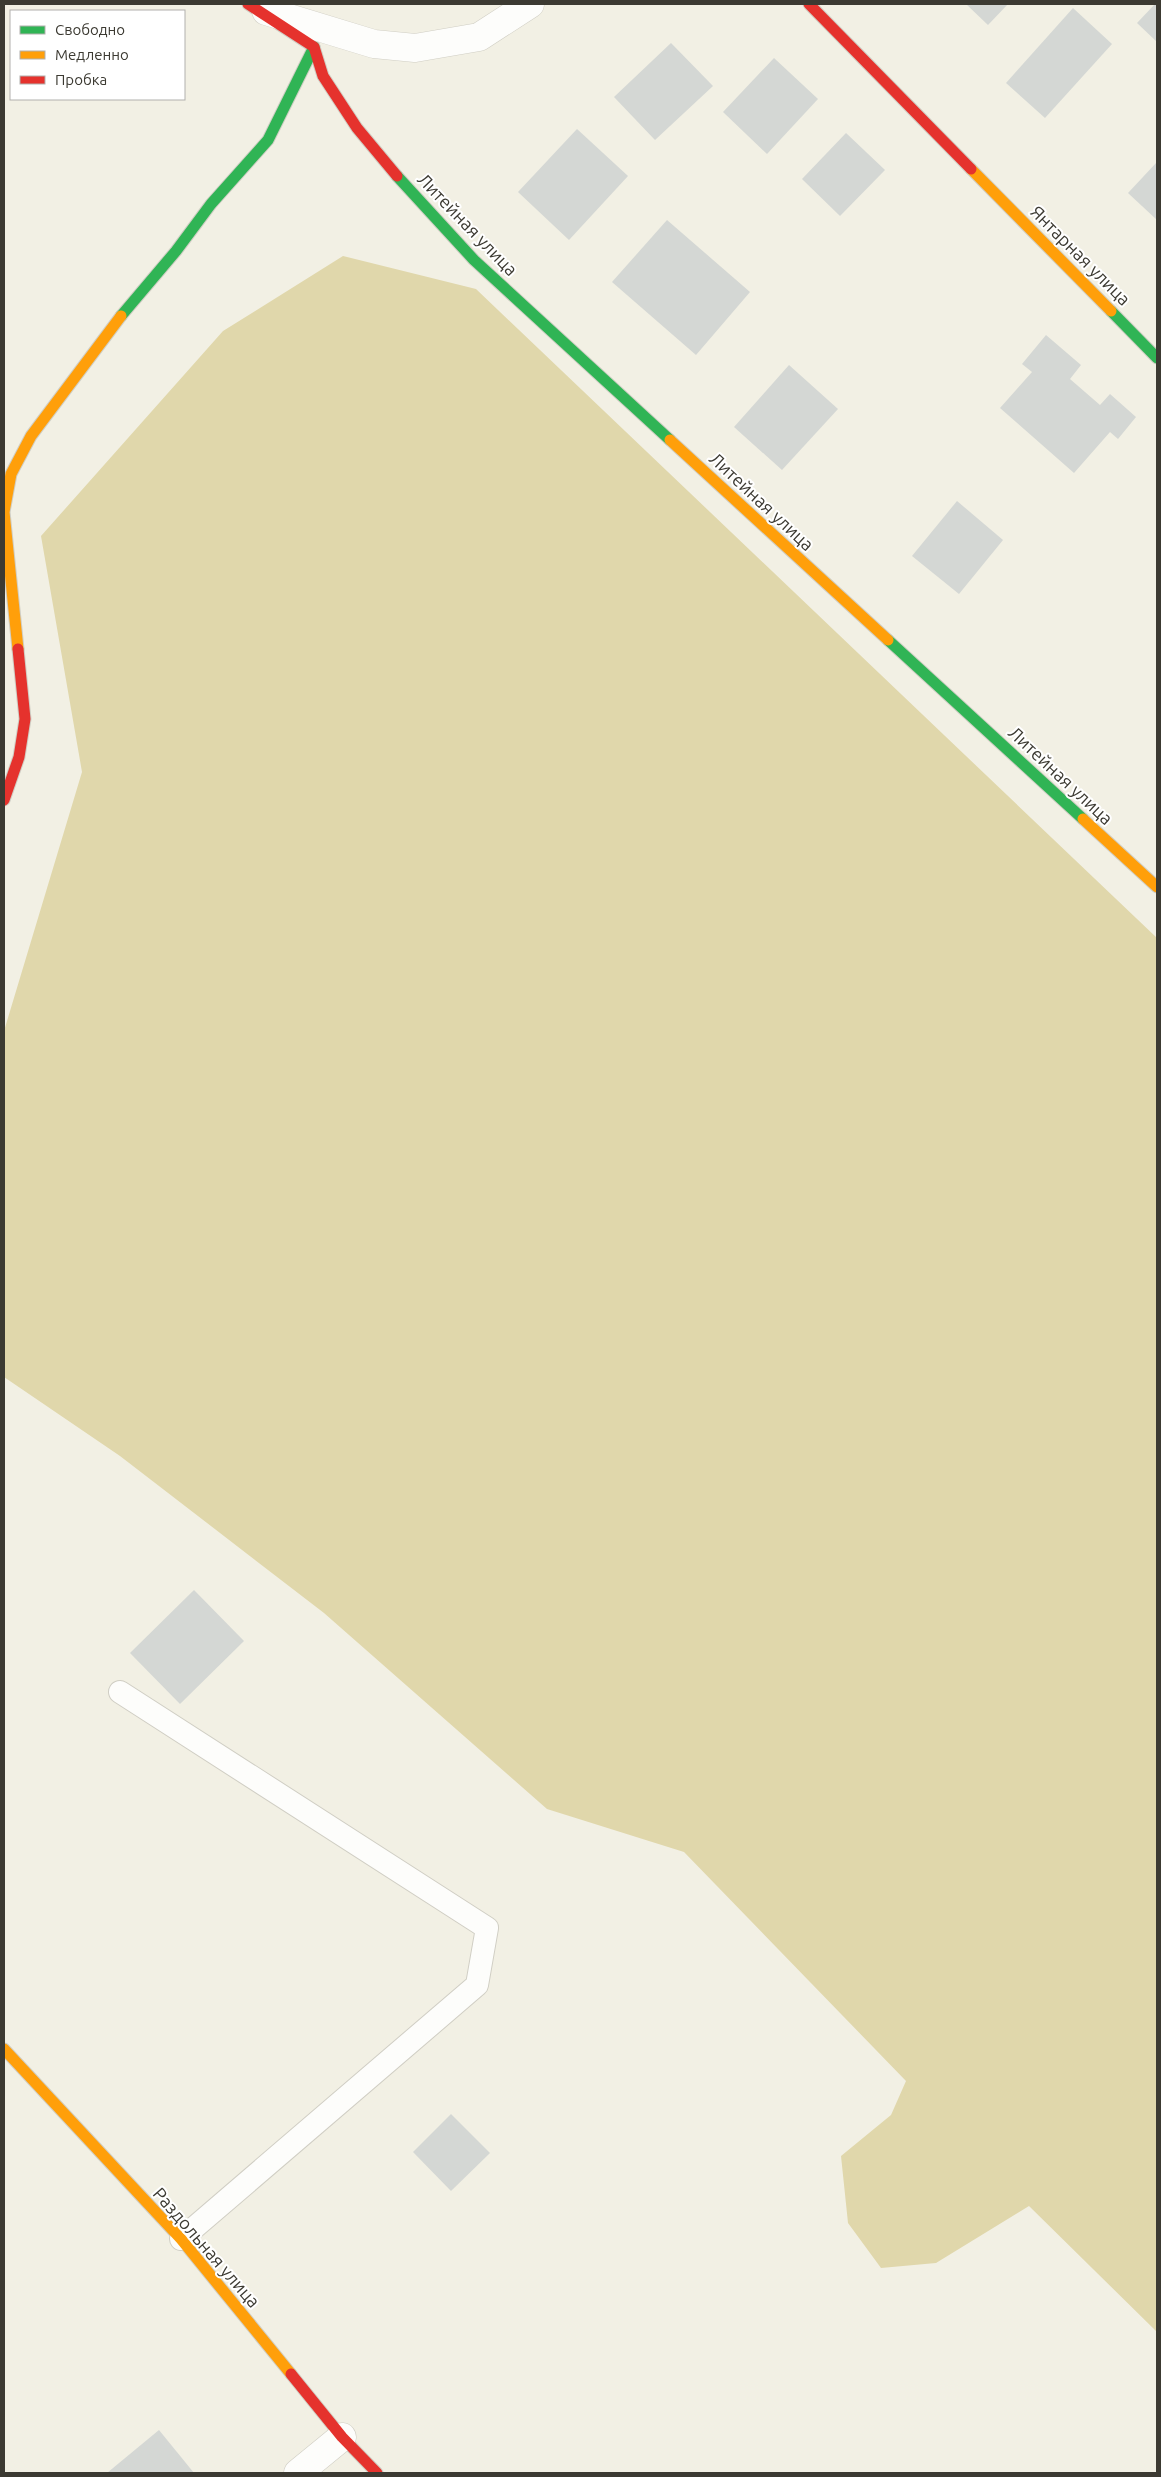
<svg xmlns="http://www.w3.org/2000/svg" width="1161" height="2477" font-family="Ubuntu,sans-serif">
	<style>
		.forest { fill: #e0d7ab }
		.building { fill: #d4d7d4 }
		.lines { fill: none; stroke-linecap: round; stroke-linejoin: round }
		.lane-casing { stroke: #d0cec4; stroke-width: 24 }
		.street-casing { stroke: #d0cec4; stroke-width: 29 }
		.fast-casing { stroke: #d0cec4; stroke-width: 13 }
		.slow-casing { stroke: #d0cec4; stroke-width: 13 }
		.jam-casing { stroke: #d0cec4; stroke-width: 13 }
		.lane { stroke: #fdfdfb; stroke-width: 22 }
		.street { stroke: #fdfdfb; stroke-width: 28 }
		.fast { stroke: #30b455; stroke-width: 11 }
		.slow { stroke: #ff9f0a; stroke-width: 11 }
		.jam { stroke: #e5322d; stroke-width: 11 }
		.labels { text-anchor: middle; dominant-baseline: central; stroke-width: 4; stroke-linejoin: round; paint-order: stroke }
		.street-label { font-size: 18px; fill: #3c3a32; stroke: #fff }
	</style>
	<rect width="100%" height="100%" fill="#f2f0e4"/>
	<!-- forest -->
	<path class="forest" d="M 343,256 L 476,289 L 1157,938 L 1157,2332 L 1029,2206 L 936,2263 L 881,2268 L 848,2223 L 841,2156 L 891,2115 L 906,2081 L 684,1852 L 547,1809 L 324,1613 L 120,1456 L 4,1377 L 4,1031 L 82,772 L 41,536 L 223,331 Z"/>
	<!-- building -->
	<g class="building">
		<path d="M 966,4 L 1008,4 L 988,25 Z"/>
		<path d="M 1155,4 L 1157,4 L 1157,42 L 1137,23 Z"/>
		<path d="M 1073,8 L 1112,44 L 1045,118 L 1006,83 Z"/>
		<path d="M 671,43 L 713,86 L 655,140 L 614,97 Z"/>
		<path d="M 774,58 L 818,99 L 767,154 L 723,112 Z"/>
		<path d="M 577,129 L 628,176 L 569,240 L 518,192 Z"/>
		<path d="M 846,133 L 885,170 L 840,216 L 802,179 Z"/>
		<path d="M 1157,162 L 1157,220 L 1128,193 Z"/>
		<path d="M 667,220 L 750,292 L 696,355 L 612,282 Z"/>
		<path d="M 1046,335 L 1081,365 L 1070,379 L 1100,405 L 1110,394 L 1136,417 L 1118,439 L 1110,432 L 1074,473 L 1000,408 L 1032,372 L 1022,364 Z"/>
		<path d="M 789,365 L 838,409 L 782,470 L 734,427 Z"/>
		<path d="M 957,501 L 1003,540 L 959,594 L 912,556 Z"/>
		<path d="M 194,1590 L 244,1641 L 180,1704 L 130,1653 Z"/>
		<path d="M 451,2114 L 490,2153 L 451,2191 L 413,2152 Z"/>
		<path d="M 159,2430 L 194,2473 L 107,2473 Z"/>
	</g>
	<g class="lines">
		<defs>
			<path id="lane" d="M 120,1692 L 487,1928 L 477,1985 L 181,2239"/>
			<g id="street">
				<path d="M 266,11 L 374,44 L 415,48 L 479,37 L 530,4"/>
				<path d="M 298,2473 L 342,2437"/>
			</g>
			<g id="fast">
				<path d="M 397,176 L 474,260 L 670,440"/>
				<path d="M 1111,311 L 1157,358"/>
				<path d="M 121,316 L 176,251 L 211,204 L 268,140 L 314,47"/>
				<path d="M 888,640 L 1083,819"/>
			</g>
			<g id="slow">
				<path d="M 971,169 L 1111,311"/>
				<path d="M 670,440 L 888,640"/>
				<path d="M 18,649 L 4,512 L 11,474 L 31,436 L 121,316"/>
				<path d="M 1083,819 L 1157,887"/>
				<path d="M 4,2049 L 181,2239 L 291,2374"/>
			</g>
			<g id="jam">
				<path d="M 248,4 L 314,47 L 323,76 L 357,128 L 397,176"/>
				<path d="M 809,4 L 971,169"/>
				<path d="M 4,800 L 19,757 L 25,719 L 18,649"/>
				<path d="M 291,2374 L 342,2437 L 377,2473"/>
			</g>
		</defs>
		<!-- lane casing -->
		<use href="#lane" class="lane-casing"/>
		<!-- street casing -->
		<use href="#street" class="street-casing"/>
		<!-- fast casing -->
		<use href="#fast" class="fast-casing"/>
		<!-- slow casing -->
		<use href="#slow" class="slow-casing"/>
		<!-- jam casing -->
		<use href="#jam" class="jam-casing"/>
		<!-- lane -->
		<use href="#lane" class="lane"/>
		<!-- street -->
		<use href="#street" class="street"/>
		<!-- fast -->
		<use href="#fast" class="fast"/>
		<!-- slow -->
		<use href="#slow" class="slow"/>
		<!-- jam -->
		<use href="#jam" class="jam"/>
	</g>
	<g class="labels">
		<!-- street labels -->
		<g class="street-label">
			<text transform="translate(468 224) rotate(46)">Литейная улица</text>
			<text transform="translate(1081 255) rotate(45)">Янтарная улица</text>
			<text transform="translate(762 501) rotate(43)">Литейная улица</text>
			<text transform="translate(1061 775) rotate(43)">Литейная улица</text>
			<text transform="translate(207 2247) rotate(49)">Раздольная улица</text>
		</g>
	</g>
	<!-- border -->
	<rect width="1161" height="2477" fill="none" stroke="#3c3a32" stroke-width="10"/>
	<!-- legend -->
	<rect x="10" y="10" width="175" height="90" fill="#ffffff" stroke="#b1b0ad"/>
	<rect x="20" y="26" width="25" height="8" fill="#30b455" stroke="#b1b0ad"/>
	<text x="55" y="35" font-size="15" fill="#3c3a32">Свободно</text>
	<rect x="20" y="51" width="25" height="8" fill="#ff9f0a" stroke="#b1b0ad"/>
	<text x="55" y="60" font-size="15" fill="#3c3a32">Медленно</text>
	<rect x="20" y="76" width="25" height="8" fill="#e5322d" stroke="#b1b0ad"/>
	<text x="55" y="85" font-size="15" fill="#3c3a32">Пробка</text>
</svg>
